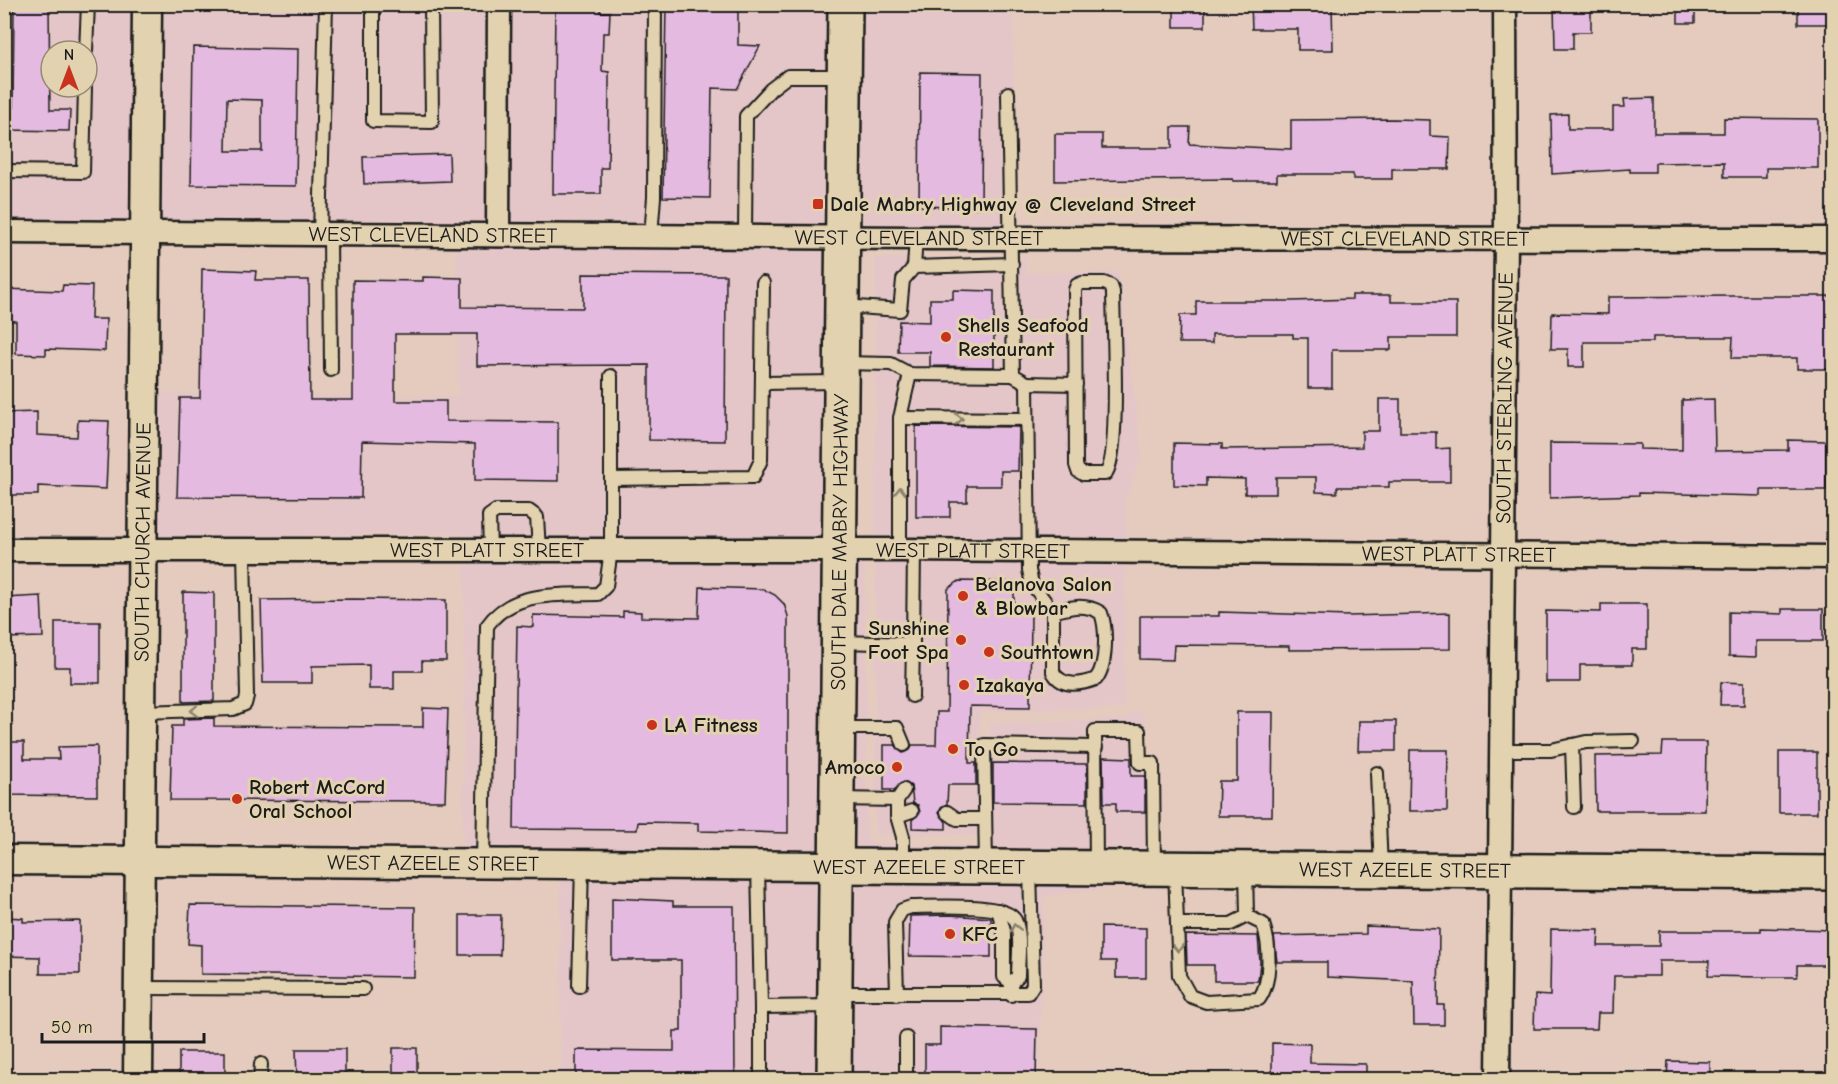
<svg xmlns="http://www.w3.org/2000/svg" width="1838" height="1084" font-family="'Comic Neue',sans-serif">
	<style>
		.built { fill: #e4c6c8; fill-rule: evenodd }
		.building { fill: #e5bae0; stroke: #1c1c1c; stroke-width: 1.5; fill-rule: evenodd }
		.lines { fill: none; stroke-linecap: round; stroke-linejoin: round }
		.service-casing { stroke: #1c1c1c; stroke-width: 16 }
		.minor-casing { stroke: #1c1c1c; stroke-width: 27 }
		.tertiary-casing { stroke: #1c1c1c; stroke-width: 33 }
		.secondary-casing { stroke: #1c1c1c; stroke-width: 38 }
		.primary-casing { stroke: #1c1c1c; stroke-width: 38 }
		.service { stroke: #e3d2af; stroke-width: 12 }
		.minor { stroke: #e3d2af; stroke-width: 22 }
		.tertiary { stroke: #e3d2af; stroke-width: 28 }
		.secondary { stroke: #e3d2af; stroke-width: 33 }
		.primary { stroke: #e3d2af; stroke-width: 33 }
		.oneway { stroke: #89806d }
		.poi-dot { fill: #c8321e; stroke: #e3d2af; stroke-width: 2 }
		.labels { text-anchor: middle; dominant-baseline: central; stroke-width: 6; stroke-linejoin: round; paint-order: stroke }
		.poi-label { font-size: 21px; font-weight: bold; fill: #1c1c1c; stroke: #e3d2af; text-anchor: start }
		.street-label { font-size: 21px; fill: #1c1c1c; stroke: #e3d2af }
	</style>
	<rect width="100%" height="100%" fill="#e4cbbe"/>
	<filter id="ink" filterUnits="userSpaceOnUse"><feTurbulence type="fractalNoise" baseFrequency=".0167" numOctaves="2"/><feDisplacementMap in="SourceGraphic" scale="12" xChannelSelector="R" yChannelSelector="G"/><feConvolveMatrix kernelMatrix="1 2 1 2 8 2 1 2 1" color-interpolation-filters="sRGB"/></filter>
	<g filter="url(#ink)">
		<!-- built -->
		<g class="built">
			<path d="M 5,5 L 136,5 L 135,219 L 5,219 ZM 51,51 L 87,51 L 87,87 L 51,87 Z"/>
			<path d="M 158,5 L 488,5 L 487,222 L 157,219 Z"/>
			<path d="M 510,5 L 834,5 L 832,225 L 509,222 Z"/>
			<path d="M 856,5 L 1013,5 L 1016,226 L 855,226 Z"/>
			<path d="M 456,247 L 832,250 L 827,537 L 464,538 L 463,533 L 154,538 L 156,394 L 458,397 Z"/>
			<path d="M 875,258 L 1026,259 L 1026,273 L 1118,272 L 1142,454 L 1126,500 L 1125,708 L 980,712 L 981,835 L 875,834 Z"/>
			<path d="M 464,563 L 826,563 L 824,854 L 463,851 Z"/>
			<path d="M 848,563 L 865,563 L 867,840 L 872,844 L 980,846 L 990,835 L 990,723 L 1125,719 L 1134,712 L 1143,711 L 1148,856 L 846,854 Z"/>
			<path d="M 560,876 L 824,879 L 823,1079 L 561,1079 Z"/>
			<path d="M 846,879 L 1149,882 L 1044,896 L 1039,1079 L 845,1080 Z"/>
		</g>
		<!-- building -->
		<g class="building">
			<path d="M 14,4 L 49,4 L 50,110 L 70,110 L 69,131 L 4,130 L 4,108 L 13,108 Z"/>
			<path d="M 555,4 L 600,4 L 600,12 L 610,12 L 609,33 L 603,33 L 602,71 L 609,72 L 609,90 L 608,168 L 601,168 L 601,194 L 553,194 Z"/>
			<path d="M 666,4 L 738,4 L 738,45 L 760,46 L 737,89 L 712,88 L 710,198 L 663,197 Z"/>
			<rect x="1174" y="4" width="31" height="23"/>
			<path d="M 1251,4 L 1332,4 L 1333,50 L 1298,50 L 1298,29 L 1252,29 Z"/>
			<path d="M 1554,4 L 1591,4 L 1591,32 L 1573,32 L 1573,49 L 1555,49 Z"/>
			<rect x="1678" y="4" width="17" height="19"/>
			<rect x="1798" y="4" width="30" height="20"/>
			<path d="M 193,47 L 298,49 L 296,186 L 191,185 ZM 227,99 L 262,100 L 262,151 L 226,151 Z"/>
			<path d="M 920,72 L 982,73 L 981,208 L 919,206 Z"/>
			<path d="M 1654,98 L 1654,133 L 1724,133 L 1724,118 L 1818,119 L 1818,168 L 1766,168 L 1766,177 L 1724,177 L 1724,162 L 1655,163 L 1655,172 L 1630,172 L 1630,169 L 1552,174 L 1551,115 L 1568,114 L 1568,129 L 1613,129 L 1613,107 L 1625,107 L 1624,99 Z"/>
			<path d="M 1393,119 L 1430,120 L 1430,136 L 1450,137 L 1449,169 L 1392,169 L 1392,179 L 1353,179 L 1353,174 L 1277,174 L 1277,181 L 1233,181 L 1233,179 L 1055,181 L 1055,134 L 1102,134 L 1102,148 L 1172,148 L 1172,127 L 1190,127 L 1189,144 L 1291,149 L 1291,120 Z"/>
			<path d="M 449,154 L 450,181 L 364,184 L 363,157 Z"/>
			<path d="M 202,269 L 256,271 L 255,280 L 309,280 L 310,400 L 353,400 L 353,280 L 423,281 L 423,277 L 462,278 L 462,307 L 583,308 L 583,274 L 726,275 L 725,441 L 649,440 L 649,365 L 477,366 L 477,334 L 395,334 L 395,401 L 446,401 L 446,421 L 558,422 L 558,481 L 475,480 L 475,444 L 362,441 L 361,498 L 177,497 L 180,398 L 200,398 Z"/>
			<path d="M 63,285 L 92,286 L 91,319 L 106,319 L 105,351 L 46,349 L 46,355 L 16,354 L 16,321 L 4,321 L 4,289 L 62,291 Z"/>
			<path d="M 953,290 L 994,291 L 994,367 L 930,366 L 930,352 L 898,352 L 899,321 L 930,322 L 930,299 L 953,299 Z"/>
			<path d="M 1352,295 L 1391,295 L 1391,302 L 1456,302 L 1456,337 L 1391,337 L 1391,350 L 1332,350 L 1332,388 L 1308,388 L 1308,338 L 1293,338 L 1293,334 L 1212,334 L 1212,343 L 1179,343 L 1180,315 L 1196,315 L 1196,301 L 1293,301 L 1352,299 Z"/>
			<path d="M 1733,296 L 1832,296 L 1831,369 L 1797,369 L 1797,358 L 1732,358 L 1733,337 L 1653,337 L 1653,342 L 1584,342 L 1584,367 L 1568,367 L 1568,349 L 1551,349 L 1552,313 L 1608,314 L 1608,297 Z"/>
			<path d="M 1379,399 L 1400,399 L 1400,432 L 1436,432 L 1436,449 L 1450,448 L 1450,482 L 1389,482 L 1389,487 L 1337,487 L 1337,493 L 1316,492 L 1316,477 L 1276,477 L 1276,494 L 1245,494 L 1245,479 L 1206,478 L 1206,486 L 1174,485 L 1174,443 L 1222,444 L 1222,449 L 1362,447 L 1362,431 L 1379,431 Z"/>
			<path d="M 1714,399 L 1715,451 L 1788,450 L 1788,440 L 1826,441 L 1826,490 L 1761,490 L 1761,496 L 1639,493 L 1639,495 L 1550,498 L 1550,443 L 1640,444 L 1640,449 L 1682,450 L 1682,400 Z"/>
			<path d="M 37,412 L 37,435 L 77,437 L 78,420 L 109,421 L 106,489 L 38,486 L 38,495 L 4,495 L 4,413 Z"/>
			<path d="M 916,426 L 1019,427 L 1018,471 L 1001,471 L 1001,486 L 967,486 L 967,502 L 950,502 L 950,517 L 916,517 Z"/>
			<path d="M 959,581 L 1014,582 L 1014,612 L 1031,612 L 1030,707 L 970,706 L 969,763 L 976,763 L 976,785 L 948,785 L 947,804 L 941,807 L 939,812 L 946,822 L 946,829 L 912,828 L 912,820 L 920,812 L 918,805 L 913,803 L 911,786 L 904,782 L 894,790 L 884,790 L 884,745 L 895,745 L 903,753 L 910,750 L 912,745 L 936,745 L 937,712 L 947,712 L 948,589 Z"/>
			<path d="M 700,587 L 763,589 L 775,595 L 784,604 L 788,616 L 788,833 L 698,831 L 698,823 L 638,822 L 637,830 L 514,829 L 517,626 L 533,627 L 533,615 L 623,617 L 623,611 L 641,612 L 641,617 L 699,618 Z"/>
			<path d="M 183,592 L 214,593 L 214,701 L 183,702 Z"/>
			<path d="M 41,596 L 43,637 L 4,638 L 4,598 Z"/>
			<path d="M 353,599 L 446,600 L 446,661 L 422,661 L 422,671 L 394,671 L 394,689 L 369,689 L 369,665 L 312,666 L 312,683 L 263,683 L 261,600 Z"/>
			<path d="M 1601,604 L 1647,604 L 1647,649 L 1632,649 L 1632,665 L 1580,665 L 1580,682 L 1546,682 L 1546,611 L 1601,612 Z"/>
			<path d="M 1782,609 L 1823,609 L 1823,641 L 1756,641 L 1756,657 L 1729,656 L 1729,612 L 1782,614 Z"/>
			<path d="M 1219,612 L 1349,616 L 1450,613 L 1450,649 L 1289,650 L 1289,646 L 1174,645 L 1173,660 L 1140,659 L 1140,616 L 1219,616 Z"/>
			<path d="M 55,622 L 100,622 L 100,683 L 70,683 L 70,667 L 55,667 Z"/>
			<path d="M 1721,682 L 1744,683 L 1744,705 L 1720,705 Z"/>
			<path d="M 423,708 L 448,709 L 445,801 L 170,800 L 172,726 L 183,726 L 183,719 L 214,718 L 214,726 L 423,727 Z"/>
			<path d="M 1237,712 L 1273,712 L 1272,816 L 1218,816 L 1219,781 L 1237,781 Z"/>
			<path d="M 1359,721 L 1396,721 L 1396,751 L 1358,751 Z"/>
			<path d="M 4,742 L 24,742 L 24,759 L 59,759 L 58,747 L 97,746 L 97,796 L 4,795 Z"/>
			<path d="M 1663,742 L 1706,742 L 1705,811 L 1596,811 L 1595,756 L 1662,755 Z"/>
			<path d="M 1410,750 L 1448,750 L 1447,811 L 1409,811 Z"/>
			<rect x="1779" y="752" width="38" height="61"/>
			<path d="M 1103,757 L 1131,758 L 1131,776 L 1145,776 L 1145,812 L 1116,812 L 1116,803 L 1104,803 Z"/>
			<path d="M 993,763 L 1087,764 L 1087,803 L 993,802 Z"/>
			<path d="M 612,898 L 673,901 L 673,906 L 734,906 L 735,1080 L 576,1080 L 576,1050 L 674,1051 L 674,1031 L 681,1031 L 681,960 L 612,960 Z"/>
			<path d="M 190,905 L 415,907 L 414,977 L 201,974 L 201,945 L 188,944 Z"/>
			<path d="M 460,915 L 501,915 L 500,955 L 460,955 Z"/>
			<path d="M 950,915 L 991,918 L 991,957 L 909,956 L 910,916 Z"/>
			<path d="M 4,917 L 23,918 L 23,922 L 80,921 L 80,974 L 40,974 L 40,957 L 4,956 Z"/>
			<path d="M 1366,926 L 1439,929 L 1438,1005 L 1444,1005 L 1444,1025 L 1414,1025 L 1413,981 L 1327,977 L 1327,962 L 1277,962 L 1274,936 L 1366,934 Z"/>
			<path d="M 1101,927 L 1146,928 L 1146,978 L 1116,978 L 1116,961 L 1101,961 Z"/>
			<path d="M 1761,928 L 1833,930 L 1833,965 L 1797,965 L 1797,977 L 1761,977 L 1708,976 L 1709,961 L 1659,961 L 1659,976 L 1614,976 L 1613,1013 L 1598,1013 L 1597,1029 L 1534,1029 L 1535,995 L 1550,996 L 1551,929 L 1599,930 L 1598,946 L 1659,946 L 1659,931 L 1761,931 Z"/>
			<path d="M 1186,935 L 1258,936 L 1260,962 L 1258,981 L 1214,981 L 1214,965 L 1187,965 Z"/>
			<path d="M 940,1027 L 1037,1029 L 1036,1080 L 925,1079 L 925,1045 L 940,1045 Z"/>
			<path d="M 1272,1043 L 1310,1044 L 1310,1063 L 1366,1064 L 1366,1080 L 1272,1080 Z"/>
			<rect x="393" y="1048" width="24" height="27"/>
			<path d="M 296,1049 L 345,1049 L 345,1080 L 297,1080 Z"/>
			<rect x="179" y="1052" width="46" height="28"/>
			<path d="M 1668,1061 L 1710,1062 L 1710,1080 L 1667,1080 Z"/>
		</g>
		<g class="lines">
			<defs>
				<g id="service">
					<path d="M 373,4 L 373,121 L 432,122 L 431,4"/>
					<path d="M 86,51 L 88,4"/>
					<path d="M 1008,93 L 1013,375 L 1027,383 L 1029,570 L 1032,584 L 1053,612 L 1053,672 C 1062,688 1080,685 1096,679 C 1107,665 1107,629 1101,613 C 1085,603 1070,607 1053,612"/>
					<path d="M 4,171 L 83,172 L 85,87"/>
					<path d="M 320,234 L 326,4"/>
					<path d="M 330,234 L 331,370"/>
					<path d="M 651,236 L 654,197 L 655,4"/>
					<path d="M 745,237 L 746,116 L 771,89 L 788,76 L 842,76"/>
					<path d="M 914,267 L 916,238"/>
					<path d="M 1082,283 L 1104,283 L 1111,286 L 1113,292 C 1113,320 1121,460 1105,474 L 1083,474 L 1078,471 L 1076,465 L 1075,290 L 1077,285 Z"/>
					<path d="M 843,306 L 900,310 L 903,280 L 914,267 L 1012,264"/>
					<path d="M 843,363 L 891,364 L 910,374 L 1013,375"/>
					<path d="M 762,383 L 839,382"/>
					<path d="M 1027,383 L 1076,384"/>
					<path d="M 900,418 L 1027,419"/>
					<path d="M 611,479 L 753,477 L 761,460 L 763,283"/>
					<path d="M 490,550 L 489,516 L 496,511 L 529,511 L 537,517 L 539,550"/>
					<path d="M 900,550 L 900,418 L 910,374"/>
					<path d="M 841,642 L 913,644 L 914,550"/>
					<path d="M 912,696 L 913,644"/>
					<path d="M 142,712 L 233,709 L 245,704 L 247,696 L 244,551"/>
					<path d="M 839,728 L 897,728 L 904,745"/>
					<path d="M 1572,745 L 1574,807"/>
					<path d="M 1502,750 L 1551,750 L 1586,742 L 1633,741"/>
					<path d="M 1377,773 L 1381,869"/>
					<path d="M 904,790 L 897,800 L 897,816 L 912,811"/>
					<path d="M 838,799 L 897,800"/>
					<path d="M 947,812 L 957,819 L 985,819"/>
					<path d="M 897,816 L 903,837 L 903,865"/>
					<path d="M 483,863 L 487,626 C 512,590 560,595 598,594 L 606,586 L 611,550 L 611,376"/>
					<path d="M 758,866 L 761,1007 L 834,1006"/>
					<path d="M 986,866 L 984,745 L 1096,747"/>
					<path d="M 1096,867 L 1095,731 L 1139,731 L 1140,763 L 1153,763 L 1154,868"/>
					<path d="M 1175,870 L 1179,976 L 1190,996 L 1206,1002 L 1259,999 C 1272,981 1270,944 1263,924 L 1247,916"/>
					<path d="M 1246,870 L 1247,916"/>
					<path d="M 998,910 L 1004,931 L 1004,977 L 1011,983"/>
					<path d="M 1177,924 L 1231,924 L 1247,916"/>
					<path d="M 579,986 L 582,864"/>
					<path d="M 139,988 L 363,989"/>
					<path d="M 835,993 L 1028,993 L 1033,985 L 1030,869"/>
					<path d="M 897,994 L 895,922 L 902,910 L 911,907 C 931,907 1006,902 1015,920 C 1022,934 1018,961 1018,976 L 1011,983 L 1011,995"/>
					<path d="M 761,1007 L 761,1080"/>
					<path d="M 260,1080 L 261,1064"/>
					<path d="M 906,1080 L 906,1038"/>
				</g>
				<g id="minor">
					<path id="s1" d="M 4,232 L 916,238 L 1834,239"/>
					<path d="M 498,235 L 499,4"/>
					<path id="s2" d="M 4,550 L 900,550 L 1834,557"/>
					<path id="s3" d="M 1498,1080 L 1506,239 L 1505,4"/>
				</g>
				<g id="tertiary">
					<path id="s4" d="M 4,860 L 835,866"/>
					<path id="s5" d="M 138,1080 L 147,4"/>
				</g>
				<g id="secondary">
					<path id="s6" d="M 835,866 L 1834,873"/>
				</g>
				<g id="primary">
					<path id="s7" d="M 834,1080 L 845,4"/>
				</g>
			</defs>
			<!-- service casing -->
			<use href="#service" class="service-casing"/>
			<!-- minor casing -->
			<use href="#minor" class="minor-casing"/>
			<!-- tertiary casing -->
			<use href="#tertiary" class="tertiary-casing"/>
			<!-- secondary casing -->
			<use href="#secondary" class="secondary-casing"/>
			<!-- primary casing -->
			<use href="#primary" class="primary-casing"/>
			<!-- service -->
			<use href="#service" class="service"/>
			<!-- minor -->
			<use href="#minor" class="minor"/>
			<!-- tertiary -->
			<use href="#tertiary" class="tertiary"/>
			<!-- secondary -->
			<use href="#secondary" class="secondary"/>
			<!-- primary -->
			<use href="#primary" class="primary"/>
		</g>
		<!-- one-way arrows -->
		<defs><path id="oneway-chevron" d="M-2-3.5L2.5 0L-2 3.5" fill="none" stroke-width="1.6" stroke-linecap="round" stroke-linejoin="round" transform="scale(1.5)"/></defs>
		<g class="oneway">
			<use href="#oneway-chevron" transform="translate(959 419)"/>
			<use href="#oneway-chevron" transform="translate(900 491) rotate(-90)"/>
			<use href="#oneway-chevron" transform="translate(194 711) rotate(178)"/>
			<use href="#oneway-chevron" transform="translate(1015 928) rotate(-103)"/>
			<use href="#oneway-chevron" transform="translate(1178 948) rotate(88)"/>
		</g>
	</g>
	<!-- markers -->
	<g class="poi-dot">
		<rect x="812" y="198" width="12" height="12" rx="3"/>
		<circle cx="946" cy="337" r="6"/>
		<circle cx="963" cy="596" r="6"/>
		<circle cx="961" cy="640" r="6"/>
		<circle cx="989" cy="652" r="6"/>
		<circle cx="964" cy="685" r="6"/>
		<circle cx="652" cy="725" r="6"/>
		<circle cx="953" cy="749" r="6"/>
		<circle cx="897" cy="767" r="6"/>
		<circle cx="237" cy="799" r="6"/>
		<circle cx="950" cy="934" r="6"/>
	</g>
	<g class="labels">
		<!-- poi labels -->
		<g class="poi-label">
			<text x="830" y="204">Dale Mabry Highway @ Cleveland Street</text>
			<text x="958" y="325">Shells Seafood<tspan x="958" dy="24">Restaurant</tspan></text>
			<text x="975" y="584">Belanova Salon<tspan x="975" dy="24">&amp; Blowbar</tspan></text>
			<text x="949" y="628" text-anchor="end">Sunshine<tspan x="949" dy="24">Foot Spa</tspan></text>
			<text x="1001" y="652">Southtown</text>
			<text x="976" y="685">Izakaya</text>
			<text x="664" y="725">LA Fitness</text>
			<text x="965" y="749">To Go</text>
			<text x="885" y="767" text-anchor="end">Amoco</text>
			<text x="249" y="787">Robert McCord<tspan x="249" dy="24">Oral School</tspan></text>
			<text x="962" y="934">KFC</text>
		</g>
		<!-- street labels -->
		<g class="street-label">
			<text stroke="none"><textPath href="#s1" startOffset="429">WEST CLEVELAND STREET</textPath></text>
			<text stroke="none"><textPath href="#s1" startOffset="915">WEST CLEVELAND STREET</textPath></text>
			<text stroke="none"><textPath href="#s1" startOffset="1401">WEST CLEVELAND STREET</textPath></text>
			<text stroke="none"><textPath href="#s3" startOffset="682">SOUTH STERLING AVENUE</textPath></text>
			<text stroke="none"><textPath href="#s5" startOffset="538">SOUTH CHURCH AVENUE</textPath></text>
			<text stroke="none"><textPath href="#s7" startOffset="538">SOUTH DALE MABRY HIGHWAY</textPath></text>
			<text stroke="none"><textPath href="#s2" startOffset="483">WEST PLATT STREET</textPath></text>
			<text stroke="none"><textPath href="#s2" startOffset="969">WEST PLATT STREET</textPath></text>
			<text stroke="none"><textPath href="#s2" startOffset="1455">WEST PLATT STREET</textPath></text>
			<text stroke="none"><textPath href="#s4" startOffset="429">WEST AZEELE STREET</textPath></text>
			<text x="919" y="867">WEST AZEELE STREET</text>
			<text stroke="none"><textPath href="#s6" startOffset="570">WEST AZEELE STREET</textPath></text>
		</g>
	</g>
	<!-- margin -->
	<rect width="1838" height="1084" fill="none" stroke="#e3d2af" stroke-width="24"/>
	<rect x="12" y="12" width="1814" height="1060" fill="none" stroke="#1c1c1c" stroke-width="2" filter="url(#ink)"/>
	<!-- north arrow -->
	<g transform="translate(69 69)"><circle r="28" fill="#e3d2af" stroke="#938974" stroke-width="1.5"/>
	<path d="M0-4.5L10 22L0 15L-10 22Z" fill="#c8321e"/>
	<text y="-9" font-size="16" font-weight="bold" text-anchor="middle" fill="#1c1c1c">N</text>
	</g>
	<!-- scale -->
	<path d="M42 1033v9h162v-9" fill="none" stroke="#1c1c1c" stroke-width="3"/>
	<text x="51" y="1033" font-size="18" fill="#1c1c1c" stroke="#e3d2af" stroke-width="4.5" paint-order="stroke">50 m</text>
</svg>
